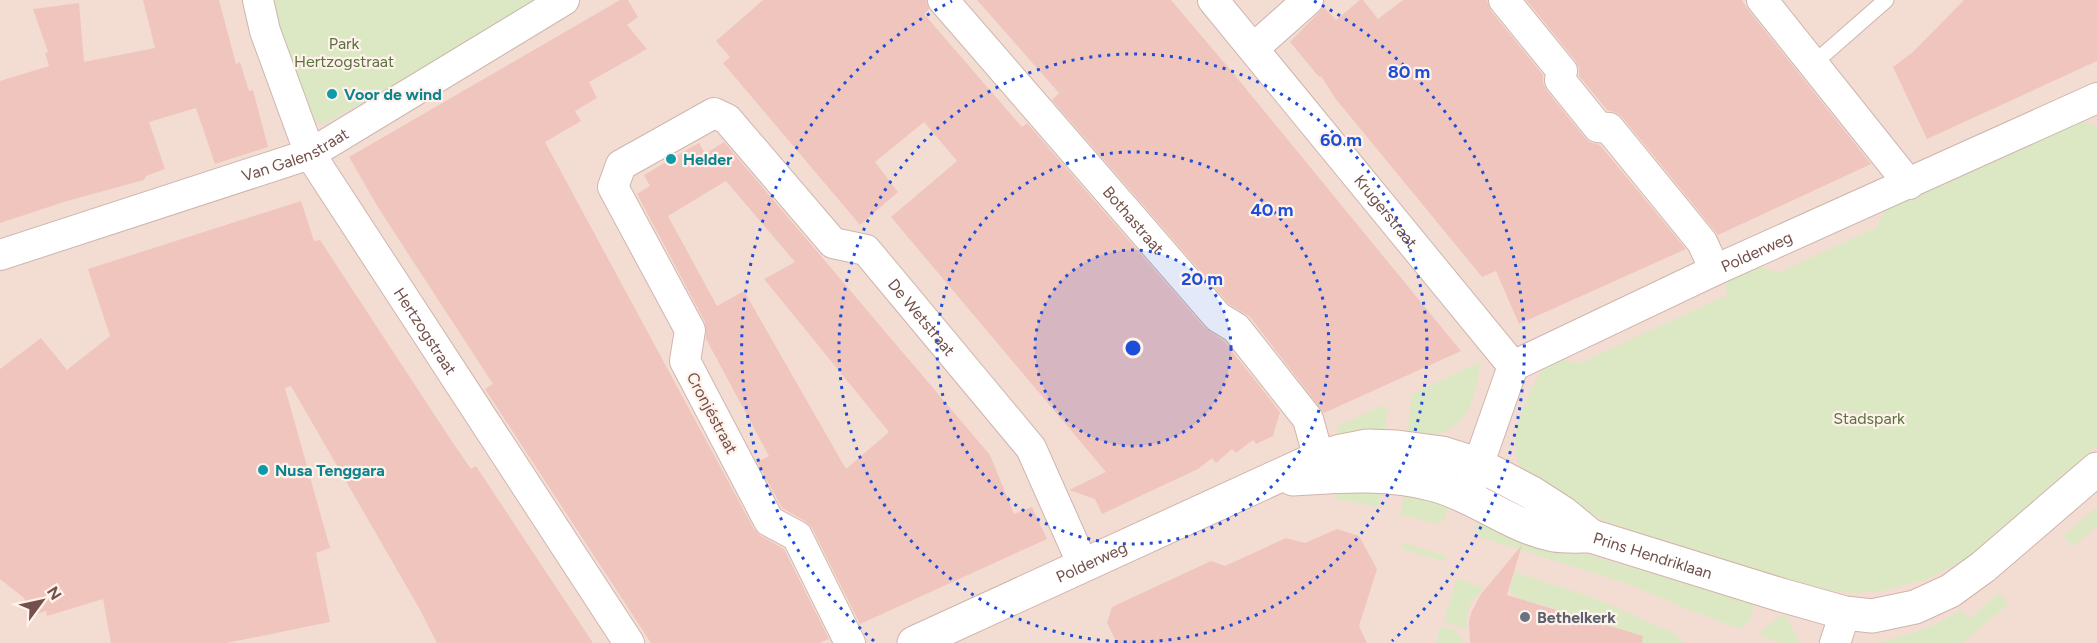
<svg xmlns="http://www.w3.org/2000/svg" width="2097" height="643" font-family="Figtree,sans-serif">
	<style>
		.residential { fill: #f3ddd3 }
		.green { fill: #dbe8c3 }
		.building { fill: #f0c5bd; fill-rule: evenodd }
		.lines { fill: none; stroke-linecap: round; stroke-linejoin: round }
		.lane-casing { stroke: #cfb5ae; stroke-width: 17 }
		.street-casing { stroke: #cfb5ae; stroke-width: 32 }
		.secondary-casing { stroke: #d1b3ab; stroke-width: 35 }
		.lane { stroke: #fff; stroke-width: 15 }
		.street { stroke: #fff; stroke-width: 30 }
		.secondary { stroke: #fff; stroke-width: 33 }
		.ring { fill: none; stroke: #1d4ed8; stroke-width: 3; stroke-dasharray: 3 6 }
		.culture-dot { fill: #0f9aa8; stroke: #fef2ea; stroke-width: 2 }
		.worship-dot { fill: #6b7280; stroke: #fef2ea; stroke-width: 2 }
		.labels { text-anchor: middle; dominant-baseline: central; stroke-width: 4.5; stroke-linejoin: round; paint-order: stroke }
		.park-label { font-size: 16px; fill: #5b7341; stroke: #fef2ea }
		.culture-label { font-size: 16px; font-weight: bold; fill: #0d838f; stroke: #fef2ea; text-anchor: start }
		.street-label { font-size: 16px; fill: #73504b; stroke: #fef2ea }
		.worship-label { font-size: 16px; font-weight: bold; fill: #5b616d; stroke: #fef2ea; text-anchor: start }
		.centre { fill: #1d4ed8; stroke: #fef2ea; stroke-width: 3 }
		.ring-label { font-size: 18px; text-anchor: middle; font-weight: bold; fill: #1d4ed8; stroke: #fef2ea; stroke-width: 4.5; stroke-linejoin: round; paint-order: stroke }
	</style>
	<rect width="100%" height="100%" fill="#fbede4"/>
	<!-- residential -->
	<rect class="residential" x="0" y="0" width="2097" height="643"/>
	<!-- green -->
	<g class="green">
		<path d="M 272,0 L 553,0 L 483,45 L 354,107 L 324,124 L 319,124 L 313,119 L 308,100 L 289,60 Z"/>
		<path d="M 2076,119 L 2097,127 L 2097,446 L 1967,558 L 1927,579 L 1882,591 L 1850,593 L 1814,589 L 1612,524 L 1582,510 L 1525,475 L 1517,460 L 1515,446 L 1517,425 L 1526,400 L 1542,370 L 1549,363 L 1557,359 L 1580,363 L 1727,295 L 1725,282 L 1760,266 L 1778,273 L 1877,227 L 1884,209 Z"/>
		<path d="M 1480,362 C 1475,410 1462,440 1407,436 L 1412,394 Z"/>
		<path d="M 1381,406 L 1388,408 L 1384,433 L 1339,439 L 1336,427 Z"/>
		<path d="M 1333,488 L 1380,488 L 1379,507 L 1336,499 Z"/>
		<path d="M 1405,490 L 1449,501 L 1445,519 L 1436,524 L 1400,514 Z"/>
		<path d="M 2097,507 L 2097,526 L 2073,547 L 2063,536 Z"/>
		<path d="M 1488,523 L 1592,556 L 1754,603 L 1750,620 L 1740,629 L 1685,608 L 1634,586 L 1480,537 L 1474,528 L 1475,526 Z"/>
		<path d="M 1404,543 L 1446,556 L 1444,561 L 1402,549 Z"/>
		<path d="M 1515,572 L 1594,598 L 1676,634 L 1684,643 L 1625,643 L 1592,628 L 1594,621 L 1537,603 L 1528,608 L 1519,597 L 1509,592 Z"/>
		<path d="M 1457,578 L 1484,588 C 1468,602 1467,609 1466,629 L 1444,621 Z"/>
		<path d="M 1999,593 L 2009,604 L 1962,643 L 1878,643 C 1908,634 1934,628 1960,610 L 1969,619 Z"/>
		<path d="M 1782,614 L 1787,618 L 1800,643 L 1782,643 L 1758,635 Z"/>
		<path d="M 1441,626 L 1456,631 L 1463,641 L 1462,643 L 1436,643 Z"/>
	</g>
	<!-- building -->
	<g class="building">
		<path d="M 143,0 L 219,0 L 236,64 L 240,62 L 249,91 L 253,90 L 268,147 L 215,164 L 196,108 L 149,122 L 165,169 L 146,176 L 144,180 L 67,201 L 0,223 L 0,81 L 49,66 L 45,53 L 48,52 L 33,9 L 79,3 L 84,62 L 155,48 Z"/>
		<path d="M 620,0 L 628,0 L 638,17 L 627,25 L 647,49 L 589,82 L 597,98 L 575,111 L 581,121 L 545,142 L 754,529 L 761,536 L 784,549 L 829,639 L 819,643 L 651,643 L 485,389 L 493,384 L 379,209 L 349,157 Z"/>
		<path d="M 763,0 L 926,0 L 929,9 L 924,14 L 1022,127 L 1027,123 L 1205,328 L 1224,341 L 1280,412 L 1273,436 L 1256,444 L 1253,440 L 1236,453 L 1232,449 L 1216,463 L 1212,458 L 1198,469 L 1102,514 L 1095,499 L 1069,490 L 1106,472 L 891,217 L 957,161 L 924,122 L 875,162 L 898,192 L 860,225 L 723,63 L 730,57 L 716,41 Z"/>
		<path d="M 977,0 L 1171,0 L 1233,73 L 1461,351 L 1324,413 L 1250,317 L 1229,304 L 1052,100 L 1059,93 Z"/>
		<path d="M 1360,0 L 1363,0 L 1378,19 L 1403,0 L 1487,0 L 1491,11 L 1543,75 L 1543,83 L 1547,91 L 1585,138 L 1590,142 L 1600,145 L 1686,249 L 1519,324 L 1496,271 L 1482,277 L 1335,98 L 1321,76 L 1319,77 L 1290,42 L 1324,7 L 1336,20 Z"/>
		<path d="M 1526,0 L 1742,0 L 1749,11 L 1871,164 L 1718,235 L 1622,117 L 1617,113 L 1607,110 L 1579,76 L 1579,68 L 1575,60 Z"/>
		<path d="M 1964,0 L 2097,0 L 2097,61 L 1927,139 L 1893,67 L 1913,52 Z"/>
		<path d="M 724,142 L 990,455 L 1014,514 L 1032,507 L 1047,539 L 860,624 L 812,528 L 805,521 L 782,508 L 757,462 L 769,456 L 706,339 L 705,322 L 637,194 L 650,186 L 644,175 L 681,153 L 699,143 L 705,154 ZM 726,181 L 795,262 L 764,279 L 889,432 L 846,469 L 744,291 L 717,306 L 668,216 Z"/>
		<path d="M 301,201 L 314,241 L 320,240 L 451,440 L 471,469 L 476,466 L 593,643 L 437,643 L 419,608 L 291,386 L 285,388 L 330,548 L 316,553 L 330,622 L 227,643 L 111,643 L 103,599 L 47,616 L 46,611 L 30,616 L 24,598 L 0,579 L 0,369 L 41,338 L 67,370 L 110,336 L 88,269 Z"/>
		<path d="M 1337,529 L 1359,536 L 1377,569 L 1359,626 L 1367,643 L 1117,643 L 1107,623 L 1112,607 L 1211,561 L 1225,566 L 1286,538 L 1305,543 Z"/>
		<path d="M 1522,545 L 1507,595 L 1643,636 L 1642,643 L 1470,643 L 1469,622 L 1471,613 L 1481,594 Z"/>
	</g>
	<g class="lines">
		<defs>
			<path id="lane" d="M 1813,64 L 1886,0"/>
			<g id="street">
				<path id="s1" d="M 258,0 L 265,31 L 310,154 L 629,643"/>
				<path id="s2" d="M 943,0 L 1218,317 L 1236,328 L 1308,419 L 1324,477"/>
				<path id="s3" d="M 1213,0 L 1513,366"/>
				<path d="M 1504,0 L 1562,71 L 1560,80 L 1598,127 L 1609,128 L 1702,242 L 1715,270"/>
				<path d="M 1762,0 L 1909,184"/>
				<path d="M 1254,48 L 1308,0"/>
				<path id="s4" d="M 0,255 L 310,154 L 564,0"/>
				<path id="s5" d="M 1467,497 L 1513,366 L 1715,270 L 2097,98"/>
				<path id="s6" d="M 850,643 L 797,536 L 769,521 L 685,361 L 690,330 L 613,187 L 621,165 L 714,113 L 727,119 L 833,243 L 866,250 L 1031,448 L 1083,565"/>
				<path d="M 1835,643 L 1845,613"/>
			</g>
			<g id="secondary">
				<path d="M 1293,479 C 1340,476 1388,472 1435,485 C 1476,496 1512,527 1554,535 C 1566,537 1579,536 1591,536"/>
				<path id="s7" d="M 914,643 L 1320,457 L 1337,452 L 1367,446 L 1397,447 L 1442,453 L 1477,464 L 1532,493 L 1563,513 L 1591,536 L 1781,595 L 1845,613 L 1872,616 L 1915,607 L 1950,591 L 1983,567 L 2097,469"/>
			</g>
		</defs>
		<!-- lane casing -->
		<use href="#lane" class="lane-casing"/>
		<!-- street casing -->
		<use href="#street" class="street-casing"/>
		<!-- secondary casing -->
		<use href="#secondary" class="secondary-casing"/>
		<!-- lane -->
		<use href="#lane" class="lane"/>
		<!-- street -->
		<use href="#street" class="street"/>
		<!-- secondary -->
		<use href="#secondary" class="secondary"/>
	</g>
	<!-- distance rings -->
	<circle cx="1133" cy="348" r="98" fill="#1d4ed8" fill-opacity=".12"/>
	<g class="ring">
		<circle cx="1133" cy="348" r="98"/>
		<circle cx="1133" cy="348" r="196"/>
		<circle cx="1133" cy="348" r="294"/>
		<path d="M874 641A391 391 0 0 1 952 1M1314 1A391 391 0 0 1 1392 641"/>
	</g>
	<!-- markers -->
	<g class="culture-dot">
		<circle cx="332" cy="94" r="6"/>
		<circle cx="671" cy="159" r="6"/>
		<circle cx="263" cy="470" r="6"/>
	</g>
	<circle class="worship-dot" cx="1525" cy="617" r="6"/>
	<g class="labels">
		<!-- park labels -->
		<g class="park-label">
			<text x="344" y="43">Park<tspan x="344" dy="18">Hertzogstraat</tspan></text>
			<text x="1869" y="418">Stadspark</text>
		</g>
		<!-- culture labels -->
		<g class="culture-label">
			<text x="344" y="94">Voor de wind</text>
			<text x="683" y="159">Helder</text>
			<text x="275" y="470">Nusa Tenggara</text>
		</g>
		<!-- street labels -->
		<g class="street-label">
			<text stroke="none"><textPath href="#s4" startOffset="312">Van Galenstraat</textPath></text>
			<text stroke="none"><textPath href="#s3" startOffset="273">Krugerstraat</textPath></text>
			<text stroke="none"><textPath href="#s2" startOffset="291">Bothastraat</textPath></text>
			<text stroke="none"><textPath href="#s5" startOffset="408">Polderweg</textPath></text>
			<text stroke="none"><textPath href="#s6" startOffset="954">De Wetstraat</textPath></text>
			<text stroke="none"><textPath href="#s1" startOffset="374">Hertzogstraat</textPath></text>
			<text transform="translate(712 413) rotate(62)">Cronjéstraat</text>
			<text stroke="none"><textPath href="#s7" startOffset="807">Prins Hendriklaan</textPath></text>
			<text stroke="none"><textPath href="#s7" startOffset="195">Polderweg</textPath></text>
		</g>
		<!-- worship labels -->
		<g class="worship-label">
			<text x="1537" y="617">Bethelkerk</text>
		</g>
	</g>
	<circle cx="1133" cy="348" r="9" class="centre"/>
	<g class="ring-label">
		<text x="1409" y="78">80 m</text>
		<text x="1341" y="146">60 m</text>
		<text x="1272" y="216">40 m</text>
		<text x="1202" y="285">20 m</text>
	</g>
	<!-- north arrow -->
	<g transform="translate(42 601) rotate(57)" stroke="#fef2ea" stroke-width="4.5" paint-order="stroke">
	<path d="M0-4.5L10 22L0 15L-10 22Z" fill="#73504b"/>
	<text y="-9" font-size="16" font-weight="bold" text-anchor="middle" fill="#73504b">N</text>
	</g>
</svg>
